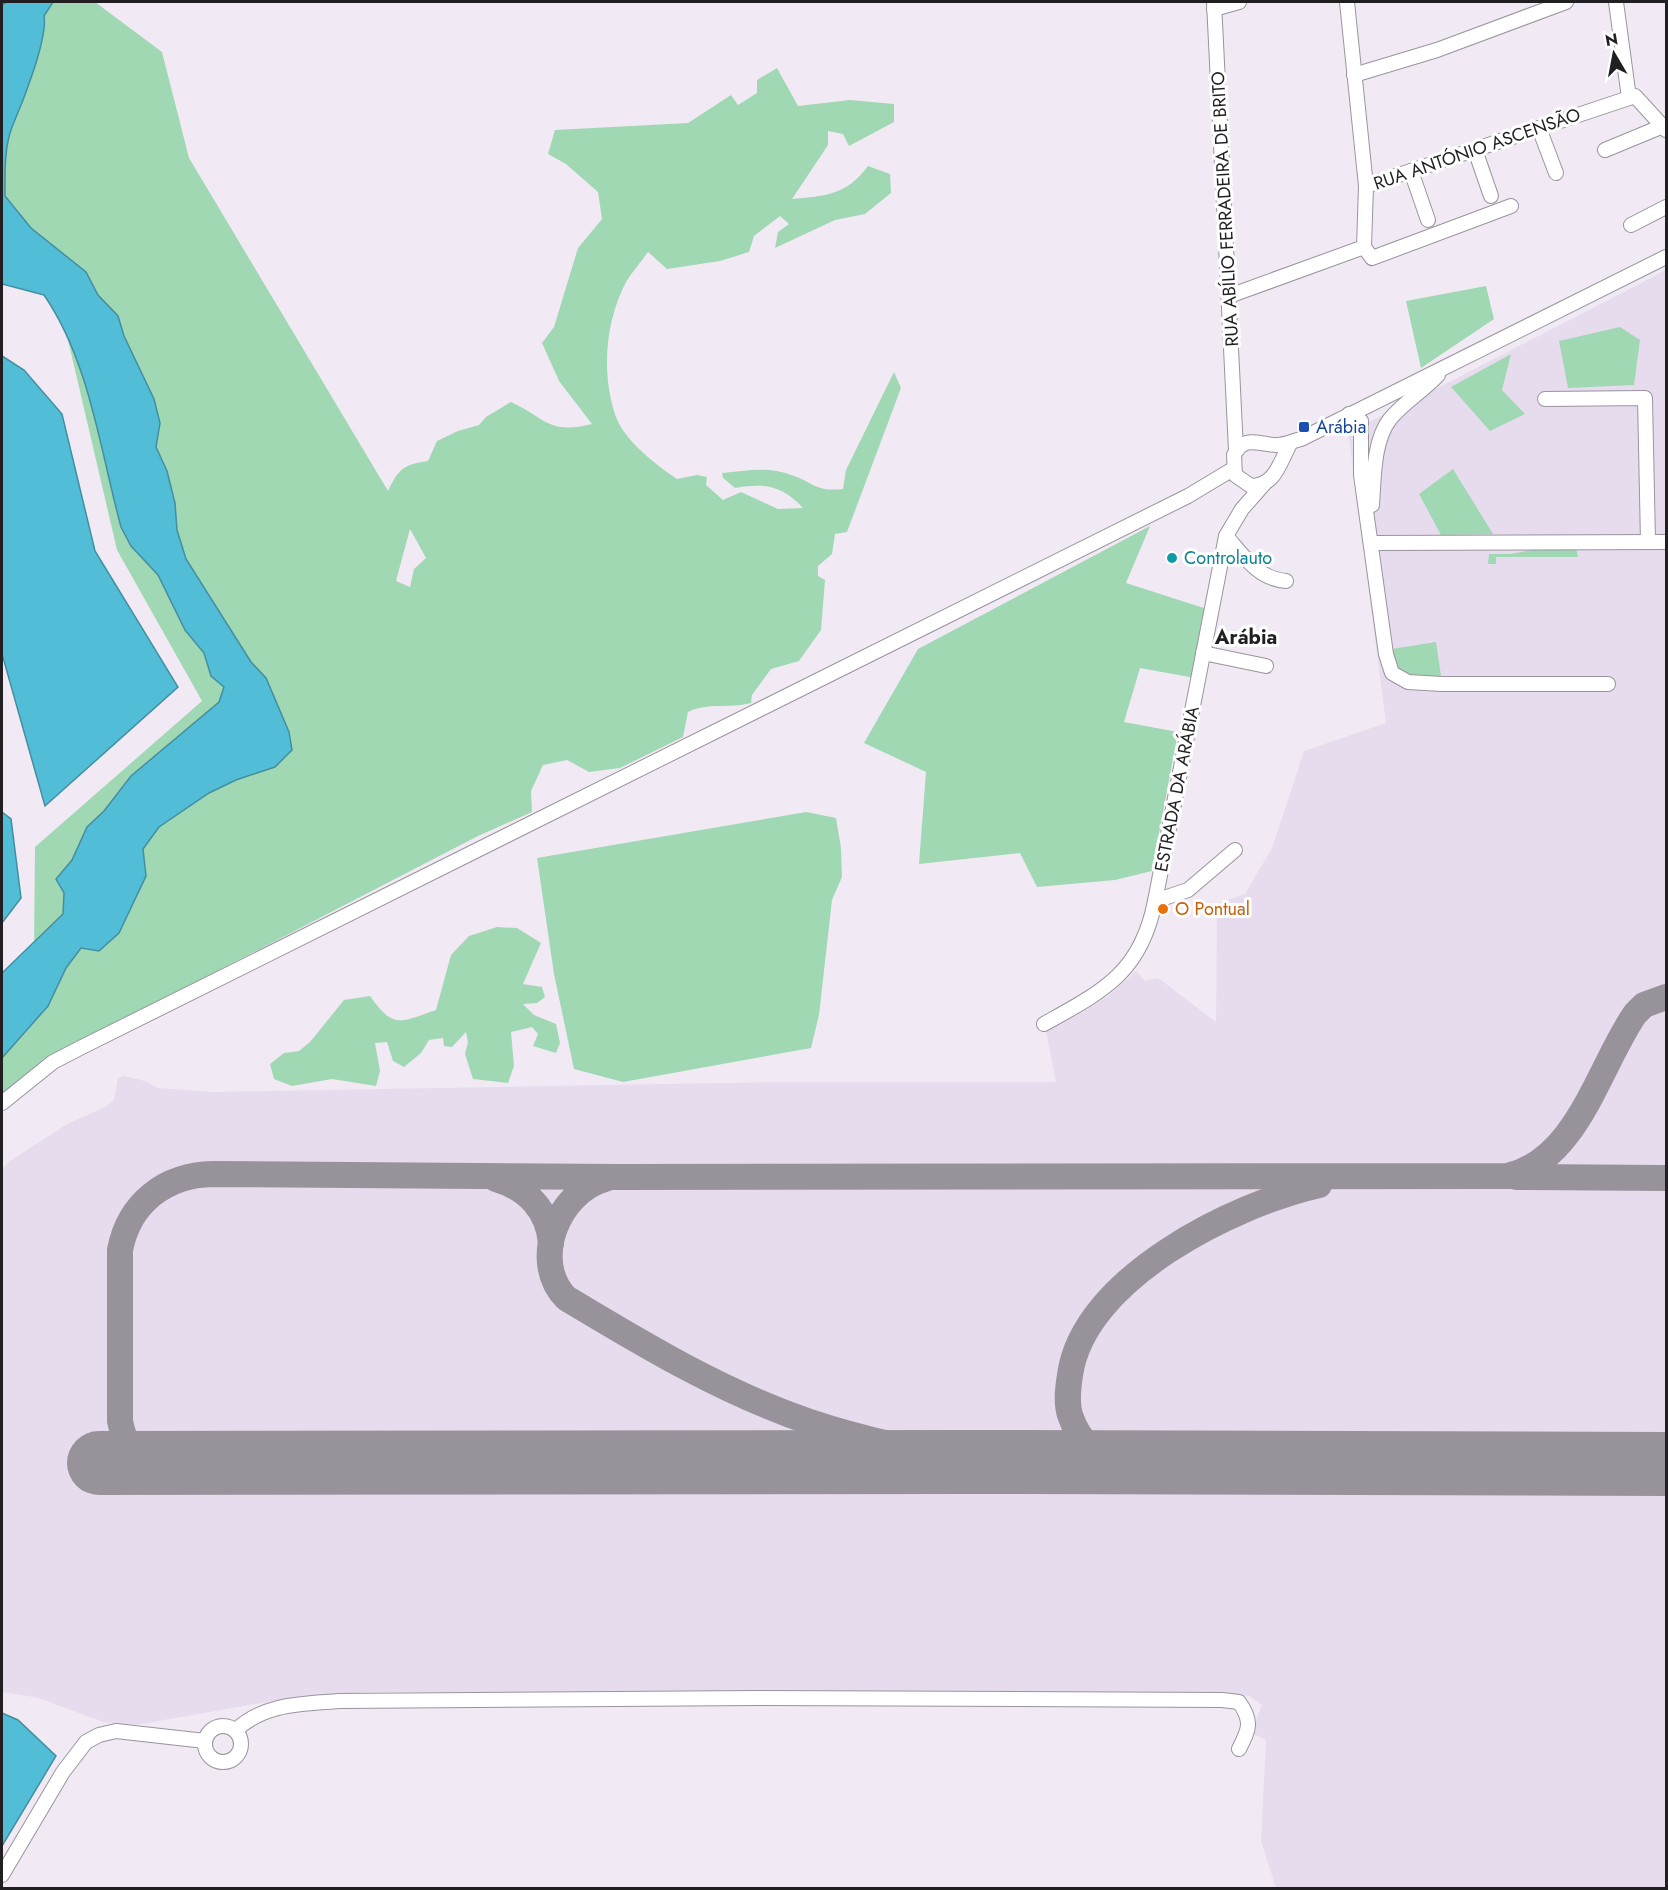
<svg xmlns="http://www.w3.org/2000/svg" width="1668" height="1890" font-family="Jost,sans-serif">
	<style>
		.built { fill: #e7dcee }
		.green { fill: #a0d8b4; fill-rule: evenodd }
		.water { fill: #52bdd6; stroke: #448ea0; stroke-width: 1.5 }
		.lines { fill: none; stroke-linecap: round; stroke-linejoin: round }
		.taxiway { stroke: #98939b; stroke-width: 26 }
		.runway { stroke: #98939b; stroke-width: 64 }
		.minor-casing { stroke: #99949e; stroke-width: 16 }
		.minor { stroke: #fff; stroke-width: 14 }
		.transit-dot { fill: #1a4fb4; stroke: #fff; stroke-width: 2 }
		.culture-dot { fill: #0f9aa8; stroke: #fff; stroke-width: 2 }
		.food-dot { fill: #e8710a; stroke: #fff; stroke-width: 2 }
		.labels { text-anchor: middle; dominant-baseline: central; stroke-width: 6; stroke-linejoin: round; paint-order: stroke }
		.street-label { font-size: 18px; fill: #221f23; stroke: #fff }
		.transit-label { font-size: 18px; fill: #164399; stroke: #fff; text-anchor: start }
		.culture-label { font-size: 18px; fill: #0d838f; stroke: #fff; text-anchor: start }
		.food-label { font-size: 18px; fill: #c56008; stroke: #fff; text-anchor: start }
		.neighbourhood-label { font-size: 20px; font-weight: bold; fill: #221f23; stroke: #fff }
	</style>
	<rect width="100%" height="100%" fill="#f1eaf5"/>
	<!-- built -->
	<path class="built" d="M 1666,270 L 1666,1888 L 1276,1888 L 1261,1841 L 1266,1740 L 1251,1733 L 1262,1705 L 1249,1696 L 368,1692 L 278,1700 L 136,1725 L 103,1722 L 39,1698 L 2,1692 L 2,1169 L 10,1161 L 67,1124 L 105,1107 L 114,1100 L 118,1078 L 124,1076 L 145,1081 L 158,1088 L 214,1092 L 773,1082 L 1056,1082 L 1046,1031 L 1107,997 L 1136,971 L 1145,981 L 1158,978 L 1216,1022 L 1217,903 L 1245,894 L 1272,848 L 1304,751 L 1386,723 L 1348,431 L 1397,409 Z"/>
	<!-- green -->
	<g class="green">
		<path d="M 7,2 L 95,2 L 162,52 L 189,158 L 388,491 C 399,469 402,465 428,461 L 437,441 L 458,431 L 479,425 L 486,417 L 511,402 C 546,418 548,435 592,424 L 559,381 L 542,343 L 554,327 L 578,248 L 602,219 L 598,192 L 566,164 L 548,154 L 555,130 L 688,123 L 731,95 L 738,105 L 757,93 L 757,80 L 777,68 L 798,106 L 850,100 L 894,104 L 894,122 L 849,146 L 843,134 L 828,131 L 828,145 L 792,199 C 825,196 847,195 868,166 L 890,174 L 891,193 L 865,214 L 835,220 L 775,248 L 778,232 L 789,224 L 780,216 L 754,236 L 749,252 L 720,261 L 667,269 L 648,252 C 641,262 632,272 626,282 C 605,322 601,374 616,417 C 625,441 656,465 677,479 L 697,475 L 707,477 L 706,485 L 723,500 L 741,492 L 778,509 L 803,508 C 782,485 765,483 735,488 L 723,478 L 722,473 C 745,471 768,466 791,475 C 816,483 814,492 843,489 L 846,470 L 894,372 L 901,388 L 847,532 L 835,534 L 832,554 L 818,566 L 818,576 L 825,580 L 821,630 L 799,661 L 771,669 L 752,695 L 751,703 C 729,709 708,702 688,712 L 683,737 L 620,768 L 589,772 L 567,760 L 543,765 L 531,791 L 532,812 L 478,836 L 42,1062 L 2,1099 L 2,1058 L 48,1006 L 34,950 L 35,847 L 202,701 L 117,550 L 58,297 L 2,273 L 2,43 ZM 410,529 L 426,558 L 414,569 L 410,587 L 396,581 Z"/>
		<path d="M 1486,286 L 1494,319 L 1421,368 L 1406,301 Z"/>
		<path d="M 1620,327 L 1640,340 L 1634,385 L 1568,388 L 1559,341 Z"/>
		<path d="M 1511,354 L 1502,390 L 1525,414 L 1490,431 L 1451,387 Z"/>
		<path d="M 1453,469 L 1493,534 L 1441,535 L 1419,494 Z"/>
		<path d="M 1150,526 L 1126,583 L 1207,609 L 1195,678 L 1140,668 L 1124,722 L 1178,732 L 1152,871 L 1115,880 L 1037,887 L 1020,853 L 919,864 L 926,772 L 864,743 L 918,649 Z"/>
		<path d="M 1536,549 L 1573,549 L 1577,551 L 1578,557 L 1496,557 L 1496,564 L 1488,564 L 1489,554 L 1511,554 Z"/>
		<path d="M 1436,642 L 1441,676 L 1407,676 L 1397,669 L 1392,649 Z"/>
		<path d="M 806,812 L 836,818 L 841,848 L 842,877 L 832,900 L 819,1015 L 811,1048 L 623,1082 L 574,1069 L 554,974 L 537,858 Z"/>
		<path d="M 497,927 L 517,928 L 541,943 L 523,984 L 542,987 L 545,997 L 537,1003 L 523,1004 L 534,1015 L 556,1024 L 560,1043 L 556,1053 L 533,1046 L 538,1034 L 532,1027 L 511,1032 L 514,1066 L 508,1083 L 473,1079 L 465,1054 L 468,1042 L 466,1032 L 452,1047 L 444,1046 L 443,1038 L 429,1040 L 421,1053 L 404,1067 L 393,1061 L 387,1042 L 375,1043 L 380,1071 L 376,1086 L 332,1079 L 292,1086 L 274,1079 L 270,1064 L 284,1053 L 299,1051 L 310,1042 L 344,1000 L 370,996 C 394,1030 400,1022 436,1010 L 451,955 L 469,936 Z"/>
	</g>
	<!-- water -->
	<g class="water">
		<path d="M 7,2 L 53,2 L 44,16 C 48,39 22,104 12,127 C 4,148 5,174 5,196 L 31,228 L 86,272 L 98,295 L 118,316 L 124,336 L 154,399 L 160,423 L 156,447 L 167,471 L 175,503 L 177,530 L 186,559 L 251,662 L 266,678 L 289,732 L 292,750 L 275,767 L 236,780 L 209,793 L 159,827 L 143,849 L 146,876 L 119,933 L 99,951 L 81,948 L 66,968 L 48,1006 L 2,1058 L 2,973 L 63,914 L 64,893 L 56,879 L 72,860 L 87,827 L 104,811 L 131,776 L 219,702 L 224,687 L 211,676 L 204,653 L 185,630 L 158,575 L 131,546 L 121,527 C 100,450 90,362 44,295 L 2,284 L 2,5 Z"/>
		<path d="M 2,356 L 24,370 L 62,414 L 95,551 L 178,687 L 45,806 L 2,654 Z"/>
		<path d="M 2,812 L 11,819 L 21,898 L 2,923 Z"/>
		<path d="M 2,1713 L 18,1720 L 56,1756 L 2,1846 Z"/>
	</g>
	<g class="lines">
		<!-- taxiway -->
		<g class="taxiway">
			<path d="M 1517,1177 L 1666,1178"/>
			<path d="M 496,1179 C 527,1188 548,1210 551,1243"/>
			<path d="M 605,1179 C 558,1192 530,1261 566,1298 C 644,1345 724,1393 810,1422 C 864,1440 919,1451 975,1462"/>
			<path d="M 156,1463 C 133,1458 124,1443 120,1421 L 120,1250 C 129,1203 165,1175 213,1174 L 620,1177 L 1508,1176 C 1578,1159 1598,1068 1635,1014 L 1644,1005 L 1666,997"/>
			<path d="M 1124,1464 C 1096,1458 1079,1442 1070,1415 C 1066,1402 1068,1388 1070,1375 C 1083,1278 1235,1204 1319,1185"/>
		</g>
		<!-- runway -->
		<path class="runway" d="M 99,1463 L 975,1462 L 1666,1464"/>
		<defs>
			<g id="minor">
				<path d="M 1214,2 L 1236,450"/>
				<path d="M 1347,2 L 1366,186"/>
				<path d="M 1616,2 L 1629,98"/>
				<path d="M 1214,9 L 1239,2"/>
				<path d="M 1354,75 L 1437,50 L 1566,2"/>
				<path d="M 1539,128 L 1556,173"/>
				<path d="M 1475,150 L 1491,196"/>
				<path d="M 1605,150 L 1663,126"/>
				<path d="M 1411,171 L 1428,220"/>
				<path d="M 1631,225 L 1666,207"/>
				<path d="M 1364,247 L 1372,258 L 1511,206"/>
				<path d="M 1229,296 L 1364,247 L 1366,186 L 1635,96 L 1666,130"/>
				<path d="M 1545,399 L 1645,398 L 1648,542"/>
				<path d="M 1349,414 L 1361,421 L 1361,475 L 1386,654 L 1392,673 L 1408,682 L 1442,684 L 1608,684"/>
				<path d="M 1291,442 C 1280,461 1276,486 1251,486 L 1235,475 L 1234,455 C 1244,434 1259,445 1277,445 C 1285,445 1293,441 1301,439 L 1666,257"/>
				<path d="M 1372,505 C 1374,479 1373,441 1390,419 C 1404,402 1423,391 1438,375"/>
				<path d="M 1226,536 C 1243,555 1258,579 1286,581"/>
				<path d="M 1372,543 L 1666,542"/>
				<path d="M 1203,653 L 1266,666"/>
				<path d="M 1155,901 L 1188,890 L 1235,850"/>
				<path d="M 1044,1024 C 1103,991 1141,973 1155,901 L 1226,536 L 1242,509 L 1264,484"/>
				<path d="M 2,1103 L 53,1062 L 82,1047 L 1188,496 L 1233,469"/>
				<circle cx="223" cy="1744" r="18"/>
				<path d="M 236,1730 C 265,1703 302,1704 339,1701 L 756,1698 L 1222,1700 L 1239,1702 C 1253,1722 1249,1729 1239,1749"/>
				<path d="M 2,1875 L 63,1772 L 86,1742 L 99,1735 L 116,1731 L 205,1741"/>
			</g>
		</defs>
		<!-- minor casing -->
		<use href="#minor" class="minor-casing"/>
		<!-- minor -->
		<use href="#minor" class="minor"/>
	</g>
	<!-- markers -->
	<rect class="transit-dot" x="1298" y="421" width="12" height="12" rx="3"/>
	<circle class="culture-dot" cx="1172" cy="558" r="6"/>
	<circle class="food-dot" cx="1163" cy="909" r="6"/>
	<g class="labels">
		<!-- street labels -->
		<g class="street-label">
			<text transform="translate(1477 149) rotate(-19)">RUA ANTÓNIO ASCENSÃO</text>
			<text transform="translate(1225 209) rotate(-93)">RUA ABÍLIO FERRADEIRA DE BRITO</text>
			<text transform="translate(1177 789) rotate(-79)">ESTRADA DA ARÁBIA</text>
		</g>
		<!-- transit labels -->
		<g class="transit-label">
			<text x="1316" y="427">Arábia</text>
		</g>
		<!-- culture labels -->
		<g class="culture-label">
			<text x="1184" y="558">Controlauto</text>
		</g>
		<!-- food labels -->
		<g class="food-label">
			<text x="1175" y="909">O Pontual</text>
		</g>
		<!-- neighbourhood labels -->
		<g class="neighbourhood-label">
			<text x="1246" y="637">Arábia</text>
		</g>
	</g>
	<!-- border -->
	<rect width="1668" height="1890" fill="none" stroke="#221f23" stroke-width="6"/>
	<!-- north arrow -->
	<g transform="translate(1614 54) rotate(350)" stroke="#ffffff" stroke-width="4.5" paint-order="stroke">
	<path d="M0-4.5L10 22L0 15L-10 22Z" fill="#221f23"/>
	<text y="-9" font-size="16" font-weight="bold" text-anchor="middle" fill="#221f23">N</text>
	</g>
</svg>
